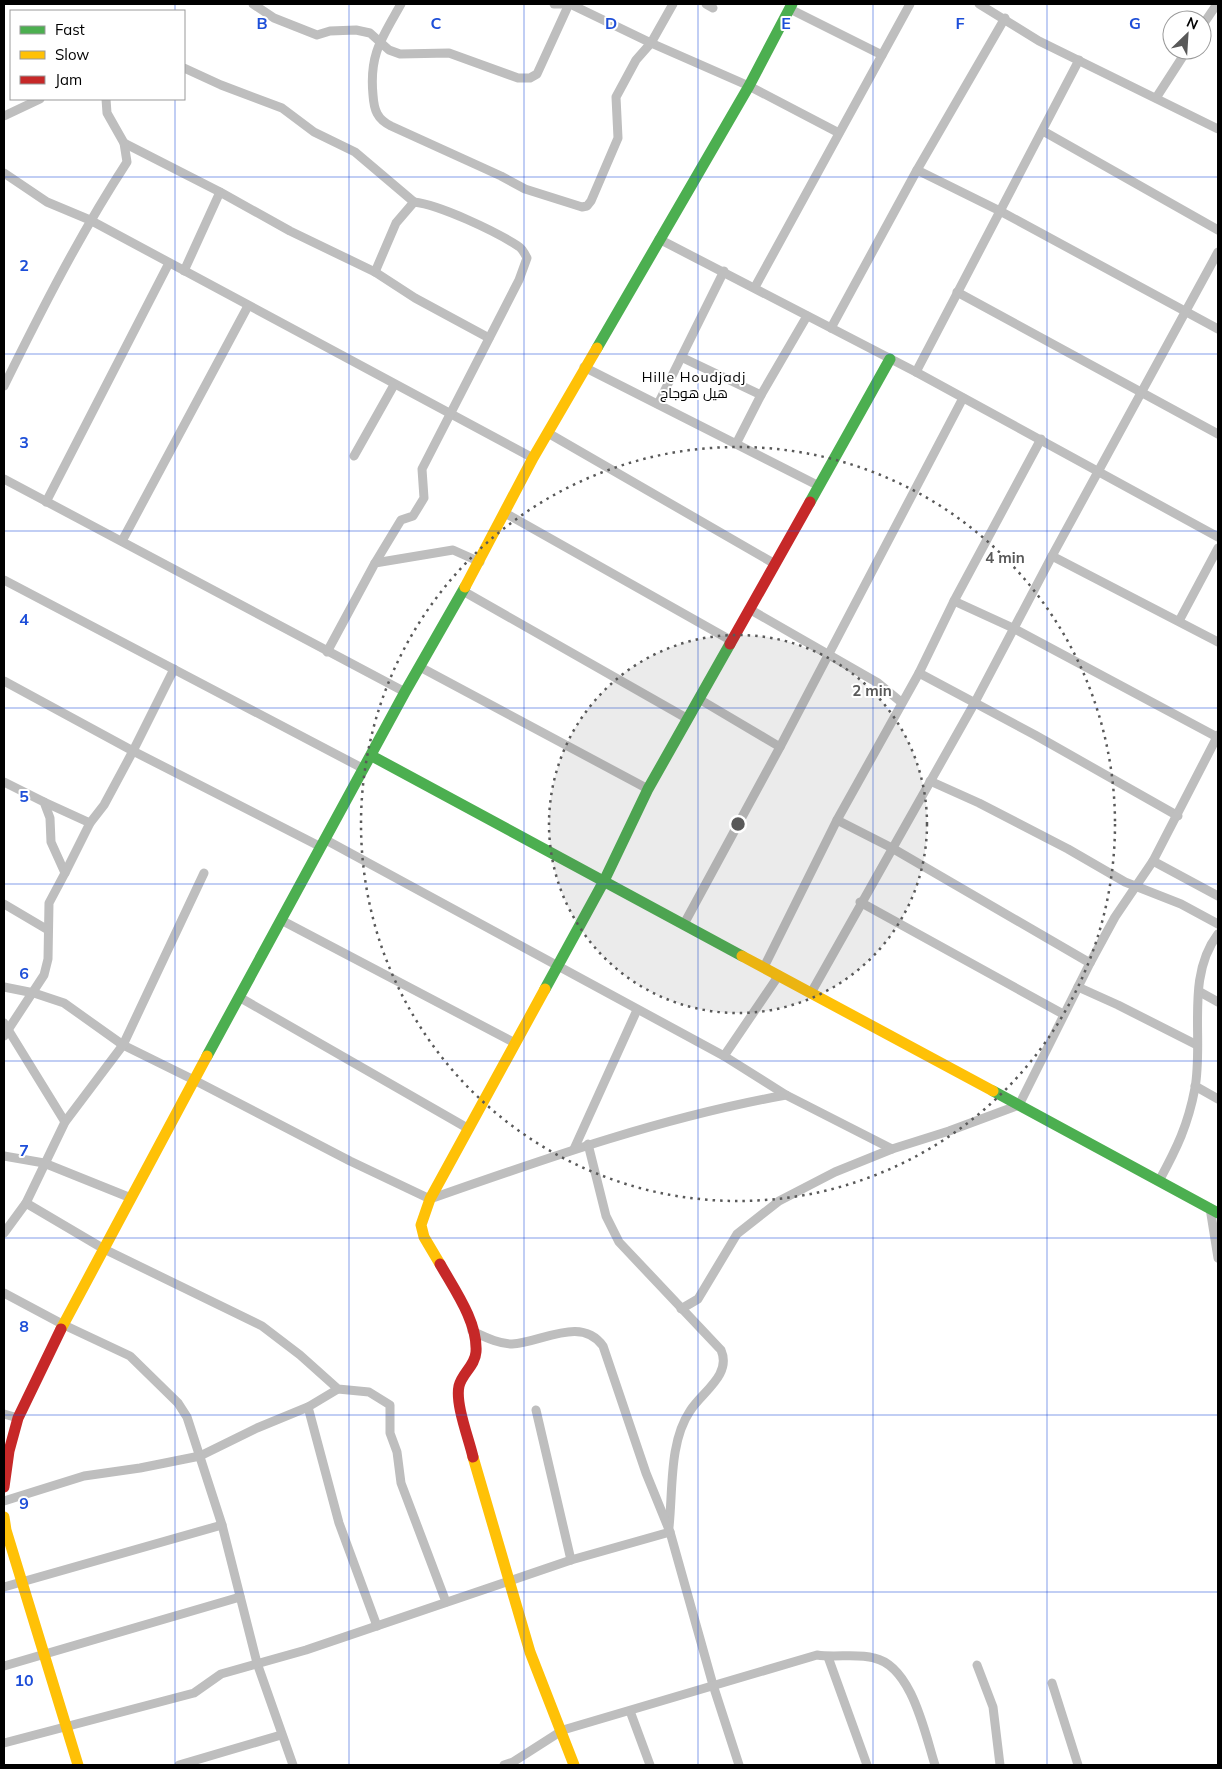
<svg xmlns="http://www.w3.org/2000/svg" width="1222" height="1769" font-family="Mulish,Cairo,sans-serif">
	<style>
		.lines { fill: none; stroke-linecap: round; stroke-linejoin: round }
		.street { stroke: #bebebe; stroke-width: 9 }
		.fast { stroke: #4caf50; stroke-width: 11 }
		.slow { stroke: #ffc107; stroke-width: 11 }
		.jam { stroke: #c62828; stroke-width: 11 }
		.grid { fill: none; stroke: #1d4ed8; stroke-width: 1; stroke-opacity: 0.55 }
		.ring { fill: none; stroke: #595959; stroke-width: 2.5; stroke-dasharray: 2.5 5 }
		.labels { text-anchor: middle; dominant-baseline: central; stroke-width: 4; stroke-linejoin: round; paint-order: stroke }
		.neighbourhood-label { font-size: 14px; letter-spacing: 1px; fill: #000; stroke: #fff }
		.grid-label { font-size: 16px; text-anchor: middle; font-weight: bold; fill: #1d4ed8; stroke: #fff; stroke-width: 4; stroke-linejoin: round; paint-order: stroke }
		.centre { fill: #595959; stroke: #fff; stroke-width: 2.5 }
		.ring-label { font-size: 15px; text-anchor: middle; font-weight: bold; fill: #595959; stroke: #fff; stroke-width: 4; stroke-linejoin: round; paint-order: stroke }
	</style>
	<rect width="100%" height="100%" fill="#fff"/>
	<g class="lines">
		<!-- street -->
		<g class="street">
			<path d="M 253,4 L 274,18 L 317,35 L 330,31 L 356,30 L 370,33 L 389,50 L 400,54 L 449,53 L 518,78 L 530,78 L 537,74 L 569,4"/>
			<path d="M 401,4 C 382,38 369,54 373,95 C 374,110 377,119 391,126 L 501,176 L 525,189 L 582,207 L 587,206 L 591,201 L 618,138 L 616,97 L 636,60 L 651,43 L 673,4"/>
			<path d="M 554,4 L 566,4"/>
			<path d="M 570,4 L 651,43 L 749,86 L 839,133"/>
			<path d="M 706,4 L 713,8"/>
			<path d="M 979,4 L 1039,41 L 1218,129"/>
			<path d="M 790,9 L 882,55"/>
			<path d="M 1202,26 L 1217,4"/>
			<path d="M 184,68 L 221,85 L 282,108 L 314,132 L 355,152 L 414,202"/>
			<path d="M 1156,98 L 1187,50"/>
			<path d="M 4,116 L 40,99"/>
			<path d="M 1043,131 L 1218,230"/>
			<path d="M 124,143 L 220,192 L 290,231 L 375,272 L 415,298 L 489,338"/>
			<path d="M 917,170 L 1000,211 L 1218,329"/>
			<path d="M 4,173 L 47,202 L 90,220 L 533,458"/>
			<path d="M 659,239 L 916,372 L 1218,537"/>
			<path d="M 184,271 L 220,192"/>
			<path d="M 755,287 L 910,4"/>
			<path d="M 957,292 L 1218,434"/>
			<path d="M 831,328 L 917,170 L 1005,18"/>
			<path d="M 681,357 L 761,395"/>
			<path d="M 584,367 L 819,486"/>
			<path d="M 916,372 L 1079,60"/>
			<path d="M 4,386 C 42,309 80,234 127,162 L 124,143 L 107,113 L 106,99"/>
			<path d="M 658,404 L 724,271"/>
			<path d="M 548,433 L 775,564"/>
			<path d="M 736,444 L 761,395 L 807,316"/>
			<path d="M 354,456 L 394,385"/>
			<path d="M 4,479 L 405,692"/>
			<path d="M 46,502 L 169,263"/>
			<path d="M 505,513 L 732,641"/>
			<path d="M 122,541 L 248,306"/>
			<path d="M 1052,556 L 1218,642"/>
			<path d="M 375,563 L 401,520 L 413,516 L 424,498 L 422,469 L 519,280 L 527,258 C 525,254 522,248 518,246 C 495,231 440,205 414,202 L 396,223 L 375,272"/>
			<path d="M 4,580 L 364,769"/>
			<path d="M 463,591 L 688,719"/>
			<path d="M 954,601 L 1013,628 L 1217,737"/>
			<path d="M 751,610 L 878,683 L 901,702"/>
			<path d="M 1179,621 L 1218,548"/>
			<path d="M 327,652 L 375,563 L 453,550 L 480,562"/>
			<path d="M 420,667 L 648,789"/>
			<path d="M 919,673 L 1035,735 L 1178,816"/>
			<path d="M 4,681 L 133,751 L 321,847"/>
			<path d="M 699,699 L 780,747"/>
			<path d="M 930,781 L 979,803 L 1068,849 L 1125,882 L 1181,904 L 1218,924"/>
			<path d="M 4,782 L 44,802 L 50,818 L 51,842 L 65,873 L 49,903 L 48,959 L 44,975 L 4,1036"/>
			<path d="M 44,802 L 90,823"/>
			<path d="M 837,820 L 892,848 L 1090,963"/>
			<path d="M 326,840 L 724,1056 L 786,1095 L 892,1149 L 949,1131 L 1019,1105 L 1090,963 L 1115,917 L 1153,861 L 1218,735"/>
			<path d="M 1153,861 L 1218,896"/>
			<path d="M 65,873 L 90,823 L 104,805 L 133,751 L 174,669"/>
			<path d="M 860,902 L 1063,1014"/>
			<path d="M 4,904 L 48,930"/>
			<path d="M 281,920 L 515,1043"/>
			<path d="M 684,924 L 780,747 L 963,398"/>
			<path d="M 764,967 L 837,820 L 919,673 L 954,601 L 1041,439"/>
			<path d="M 4,987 L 34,993 L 64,1003 L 123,1045 L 194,1080 L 350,1161 L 430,1199 C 547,1158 663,1117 786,1095"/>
			<path d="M 1078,987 L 1118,1005 L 1197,1045"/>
			<path d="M 1200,992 L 1218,1002"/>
			<path d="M 811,993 L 974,704 L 1052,556 L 1218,252"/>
			<path d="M 239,997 L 469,1129"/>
			<path d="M 4,1023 L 65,1122"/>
			<path d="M 724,1056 L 779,975"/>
			<path d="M 1195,1086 L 1218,1099"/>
			<path d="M 588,1144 L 606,1216 L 619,1242 L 721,1350 C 732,1375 702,1392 690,1411 C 669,1442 673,1490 669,1527"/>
			<path d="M 574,1149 L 637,1010"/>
			<path d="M 4,1156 L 44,1163 L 131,1198"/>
			<path d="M 1159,1181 C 1177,1148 1188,1125 1195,1088 C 1204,1038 1185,977 1218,934"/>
			<path d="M 26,1203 L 104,1249 L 262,1326 L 300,1355 L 338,1389 L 369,1392 L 390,1405 L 390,1433 L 397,1452 L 401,1483 L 446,1602"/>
			<path d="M 1210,1208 L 1218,1258"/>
			<path d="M 4,1233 L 26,1203 L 65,1122 L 123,1045 L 204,873"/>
			<path d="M 4,1293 L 64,1325 L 130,1356 L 178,1403 L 187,1417 L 222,1525 L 257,1663 L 293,1765"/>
			<path d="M 681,1309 L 698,1299 L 737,1234 L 779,1201 L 835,1172 L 892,1149"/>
			<path d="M 472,1331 C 485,1337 498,1344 512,1344 C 541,1343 581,1315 603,1346 L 646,1473 L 670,1532 L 713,1685 L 739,1765"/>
			<path d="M 338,1389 L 308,1407 L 339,1523 L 377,1626"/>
			<path d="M 536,1410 L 571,1560"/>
			<path d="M 4,1414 L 18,1418"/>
			<path d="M 4,1501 L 84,1476 L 140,1468 L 200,1456 L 257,1428 L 308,1407"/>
			<path d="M 4,1587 L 222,1525"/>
			<path d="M 828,1657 L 867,1765"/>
			<path d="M 977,1665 L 993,1707 L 1000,1765"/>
			<path d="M 4,1666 L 240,1597"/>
			<path d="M 1052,1683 L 1078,1765"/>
			<path d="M 630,1711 L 650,1765"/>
			<path d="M 4,1743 L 194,1693 L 221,1674 L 306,1650 L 571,1560 L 670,1532"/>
			<path d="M 179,1765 L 281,1735"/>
			<path d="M 504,1765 L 513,1762 L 563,1730 L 817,1655 C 836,1658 856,1653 874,1658 C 912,1666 925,1734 935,1765"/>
		</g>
		<!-- fast -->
		<g class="fast">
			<path d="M 597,348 L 749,86 L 792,4"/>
			<path d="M 810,502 L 890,359"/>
			<path d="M 372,756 L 742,956"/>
			<path d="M 545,989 L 604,881 L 648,789 L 730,644"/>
			<path d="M 207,1056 L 405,692 L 465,587"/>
			<path d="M 993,1091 L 1218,1213"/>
		</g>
		<!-- slow -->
		<g class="slow">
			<path d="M 465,587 L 533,458 L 597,348"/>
			<path d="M 742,956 L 993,1091"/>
			<path d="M 440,1264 L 424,1237 L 421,1225 L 430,1199 L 545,989"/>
			<path d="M 61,1329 L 207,1056"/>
			<path d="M 473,1457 L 530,1652 L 574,1765"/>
			<path d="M 4,1517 L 6,1530 L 78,1765"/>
		</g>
		<!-- jam -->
		<g class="jam">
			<path d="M 730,644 L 810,502"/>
			<path d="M 440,1264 C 454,1289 478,1322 476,1352 C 475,1366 462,1373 459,1386 C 455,1404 469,1439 473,1457"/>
			<path d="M 4,1487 L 9,1451 L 18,1418 L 61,1329"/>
		</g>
	</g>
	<!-- grid -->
	<path class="grid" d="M 175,4 L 175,11M 349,4 L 349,1765M 524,4 L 524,1765M 698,4 L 698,1765M 873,4 L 873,1765M 1047,4 L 1047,1765M 175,99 L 175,1765M 4,177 L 1218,177M 4,354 L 1218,354M 4,531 L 1218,531M 4,708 L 1218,708M 4,884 L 1218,884M 4,1061 L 1218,1061M 4,1238 L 1218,1238M 4,1415 L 1218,1415M 4,1592 L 1218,1592"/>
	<!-- distance rings -->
	<circle cx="738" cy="824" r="189" fill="#595959" fill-opacity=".12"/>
	<g class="ring">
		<circle cx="738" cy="824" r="189"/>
		<circle cx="738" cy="824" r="377"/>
	</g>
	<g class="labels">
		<!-- neighbourhood labels -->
		<g class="neighbourhood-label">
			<text x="694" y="377">Hille Houdjadj<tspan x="694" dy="16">هيل هوجاج</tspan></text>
		</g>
	</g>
	<g class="grid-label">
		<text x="262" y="29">B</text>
		<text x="436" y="29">C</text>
		<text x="611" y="29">D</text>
		<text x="786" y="29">E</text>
		<text x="960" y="29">F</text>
		<text x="1135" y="29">G</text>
		<text x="24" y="271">2</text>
		<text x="24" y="448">3</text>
		<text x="24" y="625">4</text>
		<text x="24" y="802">5</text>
		<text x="24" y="979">6</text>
		<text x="24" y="1156">7</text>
		<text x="24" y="1332">8</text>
		<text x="24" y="1509">9</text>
		<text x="24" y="1686">10</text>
	</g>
	<circle cx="738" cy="824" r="8" class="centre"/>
	<g class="ring-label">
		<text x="1005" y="563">4 min</text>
		<text x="872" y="696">2 min</text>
	</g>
	<!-- border -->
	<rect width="1222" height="1769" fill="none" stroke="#000000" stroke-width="10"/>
	<!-- legend -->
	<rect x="10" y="10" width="175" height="90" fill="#ffffff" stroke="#999999"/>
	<rect x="20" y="26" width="25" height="8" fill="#4caf50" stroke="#999999"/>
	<text x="55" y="35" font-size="15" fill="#000000">Fast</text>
	<rect x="20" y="51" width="25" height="8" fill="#ffc107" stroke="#999999"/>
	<text x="55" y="60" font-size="15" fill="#000000">Slow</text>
	<rect x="20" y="76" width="25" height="8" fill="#c62828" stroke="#999999"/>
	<text x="55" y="85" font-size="15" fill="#000000">Jam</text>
	<!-- north arrow -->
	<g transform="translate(1187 35) rotate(25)"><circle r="24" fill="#ffffff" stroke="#999999"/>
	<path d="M0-4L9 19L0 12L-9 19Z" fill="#595959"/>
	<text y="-8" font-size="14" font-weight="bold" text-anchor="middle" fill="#000000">N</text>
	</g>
</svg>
